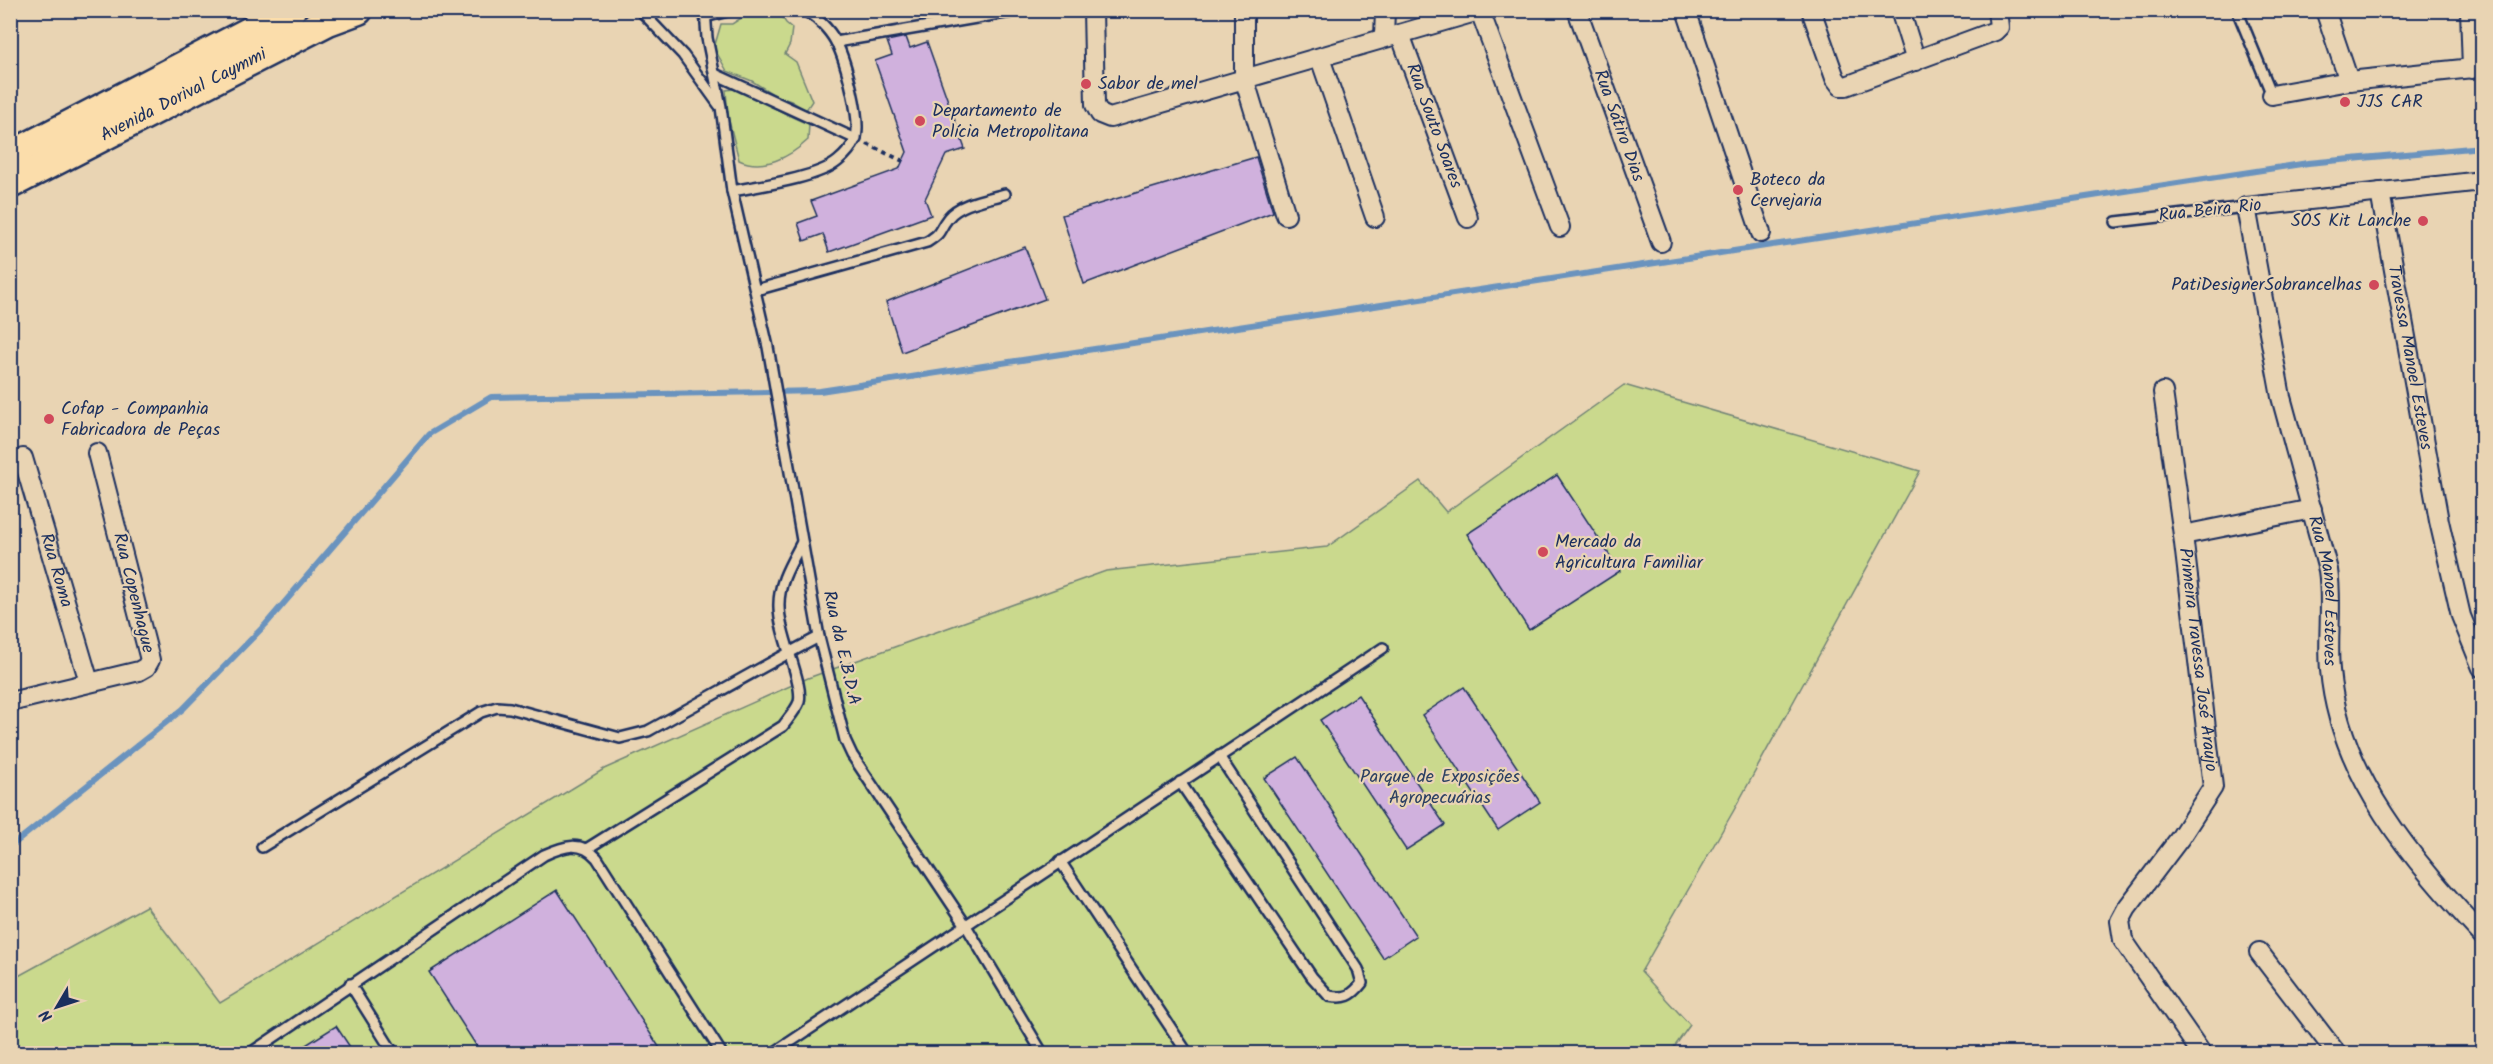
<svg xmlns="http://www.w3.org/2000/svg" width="2493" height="1064" font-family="Kalam,sans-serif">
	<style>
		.green { fill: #cad98d; stroke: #728476; stroke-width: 1.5 }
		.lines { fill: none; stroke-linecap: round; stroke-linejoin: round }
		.stream { stroke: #6a93be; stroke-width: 6 }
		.building { fill: #d0b1dd; stroke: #1b2f5e; stroke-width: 1.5 }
		.lane-casing { stroke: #1b2f5e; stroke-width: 14 }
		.street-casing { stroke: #1b2f5e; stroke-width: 22 }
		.primary-casing { stroke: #1b2f5e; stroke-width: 33 }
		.path { stroke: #1b2f5e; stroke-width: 4; stroke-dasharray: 4.5 4.5; stroke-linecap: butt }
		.lane { stroke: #e9d4b3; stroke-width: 9 }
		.street { stroke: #e9d4b3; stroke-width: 18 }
		.primary { stroke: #fbddab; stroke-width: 28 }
		.poi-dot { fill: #d1495b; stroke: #e9d4b3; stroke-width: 2 }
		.labels { text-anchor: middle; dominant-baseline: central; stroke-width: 4.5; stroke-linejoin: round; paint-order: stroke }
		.poi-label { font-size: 18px; fill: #1b2f5e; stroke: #e9d4b3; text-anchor: start }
		.street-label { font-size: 18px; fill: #1b2f5e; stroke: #e9d4b3 }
		.park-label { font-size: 18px; fill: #2c4063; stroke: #e9d4b3 }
	</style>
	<rect width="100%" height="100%" fill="#e9d4b3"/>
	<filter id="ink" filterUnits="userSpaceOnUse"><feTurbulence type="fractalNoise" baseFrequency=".0167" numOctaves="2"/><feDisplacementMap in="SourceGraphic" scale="12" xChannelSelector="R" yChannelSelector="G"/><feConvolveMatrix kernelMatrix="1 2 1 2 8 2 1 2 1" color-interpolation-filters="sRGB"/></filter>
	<g filter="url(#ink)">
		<!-- green -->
		<g class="green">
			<path d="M 752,11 L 778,11 L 786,23 L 792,28 L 790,44 L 785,54 L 796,62 L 812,101 L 806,110 L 791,101 L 776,96 L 752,81 L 727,71 L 714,48 L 721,24 L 732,24 Z"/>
			<path d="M 734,89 C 761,97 783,116 809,124 L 808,140 C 790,157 763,171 739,160 L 728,117 L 726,90 Z"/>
			<path d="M 1624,385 L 1920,471 L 1734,810 L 1641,972 L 1690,1025 L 1670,1053 L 11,1054 L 11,980 L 146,906 L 220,1003 L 604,769 L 808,678 L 1106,571 L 1327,547 L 1420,481 L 1446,512 Z"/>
		</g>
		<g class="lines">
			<!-- stream -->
			<path class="stream" d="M 10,847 L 183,709 L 266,624 L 429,434 L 491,397 L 820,391 L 2308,163 L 2482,147"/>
		</g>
		<!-- building -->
		<g class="building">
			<path d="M 906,37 L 910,48 L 927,42 L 965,149 L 946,155 L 925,199 L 931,215 L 829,252 L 823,234 L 804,241 L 798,223 L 817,216 L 811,201 L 899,169 L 907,152 L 875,61 L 892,55 L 887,41 Z"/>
			<path d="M 1256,157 L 1273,212 L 1084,284 L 1062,215 Z"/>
			<path d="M 1025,247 L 1045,299 L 902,352 L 886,302 Z"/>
			<path d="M 1557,475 L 1620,571 L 1529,630 L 1467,534 Z"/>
			<path d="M 1464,687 L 1540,802 L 1498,830 L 1422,715 Z"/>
			<path d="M 1358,695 L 1445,825 L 1406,850 L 1320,720 Z"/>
			<path d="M 1297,757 L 1416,936 L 1383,958 L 1264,778 Z"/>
			<path d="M 557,890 L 663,1053 L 481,1053 L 429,972 Z"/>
			<path d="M 336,1026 L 354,1053 L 293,1053 Z"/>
		</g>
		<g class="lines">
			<defs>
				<g id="lane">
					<path d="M 247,10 L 255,25"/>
					<path d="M 640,10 L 683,55 L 719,105"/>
					<path d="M 705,10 L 707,38 L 721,107 L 732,191 L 768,347 L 819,637 L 845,740 L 852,755 L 965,924 L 1043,1054"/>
					<path d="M 2237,10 L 2272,95"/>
					<path d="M 705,17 L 731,10"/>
					<path d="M 836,42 L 1017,11"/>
					<path d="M 715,74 L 856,139"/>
					<path d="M 732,191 C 759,186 818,178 838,161 C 844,156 852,147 855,140 C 863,122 845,59 836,42 C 829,29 816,16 803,10"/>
					<path d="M 2116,222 L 2246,207"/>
					<path d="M 756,290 L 927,242 C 944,231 937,232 948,218 C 959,203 988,199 1005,194"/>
					<path d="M 1180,782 L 1312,977 L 1329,996 C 1345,999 1352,996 1362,983 L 1358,969 L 1219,756"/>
					<path d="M 262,847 L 481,712 L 497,707 L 510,708 L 620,738 L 648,731 C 705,700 761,667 819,637"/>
					<path d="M 588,848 L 783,726 C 788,719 796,710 799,702 C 804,683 779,635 779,607 C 778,583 791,563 802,542"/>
					<path d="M 1060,861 L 1188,1054"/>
					<path d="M 350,984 L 394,1054"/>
					<path d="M 249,1054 L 544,855 C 564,846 581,840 597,858 L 722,1054"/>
					<path d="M 772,1054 L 1383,648"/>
				</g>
				<g id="street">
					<path d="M 1093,10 L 1095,105 L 1100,114 L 1110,118 L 1482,10"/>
					<path d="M 1244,10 L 1244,78 L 1286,215"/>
					<path id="s1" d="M 1577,10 L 1661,242"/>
					<path d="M 1686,10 L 1761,233"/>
					<path d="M 1811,10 L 1835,78 L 1841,86 L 1846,86 L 1995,31 L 1999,27 L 1997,10"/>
					<path d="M 1900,10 L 1916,61"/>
					<path d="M 2325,10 L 2349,81"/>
					<path d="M 2470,10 L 2472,69"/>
					<path d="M 1480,11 L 1560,227"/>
					<path id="s2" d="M 1400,34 L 1468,218"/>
					<path d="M 1384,37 L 1385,10"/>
					<path d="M 1320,58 L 1375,217"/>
					<path d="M 2272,95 L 2349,81 L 2482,67"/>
					<path id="s3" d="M 2482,181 L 2246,207 L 2281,397 L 2328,570 C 2333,603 2327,637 2330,670 C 2339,776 2414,861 2482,935"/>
					<path id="s4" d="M 2380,192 L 2439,521 L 2461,616 L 2482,668"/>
					<path id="s5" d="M 2163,392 L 2183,535 L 2213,787 L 2180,838 L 2127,908 L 2120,921 L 2123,940 L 2202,1054"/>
					<path id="s6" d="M 23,458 L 89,682"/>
					<path d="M 2183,535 L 2312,509"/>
					<path d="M 10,702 L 139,671 L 146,667 L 150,660 L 97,453"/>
					<path d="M 2259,952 L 2337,1054"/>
				</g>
				<g id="primary">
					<path d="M 10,156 L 291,10"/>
					<path id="s7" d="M 10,184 L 328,21 L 358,10"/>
				</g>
			</defs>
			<!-- lane casing -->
			<use href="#lane" class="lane-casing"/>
			<!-- street casing -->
			<use href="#street" class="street-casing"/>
			<!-- primary casing -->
			<use href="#primary" class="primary-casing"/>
			<!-- path -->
			<path class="path" d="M 867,144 L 903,161"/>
			<!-- lane -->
			<use href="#lane" class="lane"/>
			<!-- street -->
			<use href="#street" class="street"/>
			<!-- primary -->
			<use href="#primary" class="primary"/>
		</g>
	</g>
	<!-- markers -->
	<g class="poi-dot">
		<circle cx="1086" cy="84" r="6"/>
		<circle cx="2345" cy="102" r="6"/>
		<circle cx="920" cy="121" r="6"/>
		<circle cx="1738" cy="190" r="6"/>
		<circle cx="2423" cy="221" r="6"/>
		<circle cx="2374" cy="285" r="6"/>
		<circle cx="49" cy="419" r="6"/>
		<circle cx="1543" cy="552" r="6"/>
	</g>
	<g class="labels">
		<!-- poi labels -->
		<g class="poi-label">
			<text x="1098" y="84">Sabor de mel</text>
			<text x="2357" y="102">JJS CAR</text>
			<text x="932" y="111">Departamento de<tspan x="932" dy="21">Polícia Metropolitana</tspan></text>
			<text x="1750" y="180">Boteco da<tspan x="1750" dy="21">Cervejaria</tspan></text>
			<text x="2411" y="221" text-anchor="end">SOS Kit Lanche</text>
			<text x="2362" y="285" text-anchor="end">PatiDesignerSobrancelhas</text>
			<text x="61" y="409">Cofap - Companhia<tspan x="61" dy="21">Fabricadora de Peças</tspan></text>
			<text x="1555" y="542">Mercado da<tspan x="1555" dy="21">Agricultura Familiar</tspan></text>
		</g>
		<!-- street labels -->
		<g class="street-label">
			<text stroke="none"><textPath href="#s7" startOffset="195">Avenida Dorival Caymmi</textPath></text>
			<text stroke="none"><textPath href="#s2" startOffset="98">Rua Souto Soares</textPath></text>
			<text stroke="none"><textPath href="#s1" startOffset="123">Rua Sátiro Dias</textPath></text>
			<text transform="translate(2210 211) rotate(-6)">Rua Beira Rio</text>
			<text stroke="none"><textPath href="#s4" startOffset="168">Travessa Manoel Esteves</textPath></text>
			<text stroke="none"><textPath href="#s6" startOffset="117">Rua Roma</textPath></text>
			<text stroke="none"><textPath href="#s3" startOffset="630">Rua Manoel Esteves</textPath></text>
			<text transform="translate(133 593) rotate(76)">Rua Copenhague</text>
			<text transform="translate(841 648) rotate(77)">Rua da E.B.D.A</text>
			<text stroke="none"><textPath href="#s5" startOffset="270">Primeira Travessa José Araujo</textPath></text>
		</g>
		<!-- park labels -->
		<g class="park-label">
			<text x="1440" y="777">Parque de Exposições<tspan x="1440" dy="21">Agropecuárias</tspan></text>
		</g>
	</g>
	<!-- margin -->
	<rect width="2493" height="1064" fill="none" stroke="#e9d4b3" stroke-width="36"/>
	<rect x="18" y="18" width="2457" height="1028" fill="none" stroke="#1b2f5e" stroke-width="2" filter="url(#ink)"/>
	<!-- north arrow -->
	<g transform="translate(57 1007) rotate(231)" stroke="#e9d4b3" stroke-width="4.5" paint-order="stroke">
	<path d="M0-4.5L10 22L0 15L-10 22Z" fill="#1b2f5e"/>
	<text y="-9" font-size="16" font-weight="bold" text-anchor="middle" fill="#1b2f5e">N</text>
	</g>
</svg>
